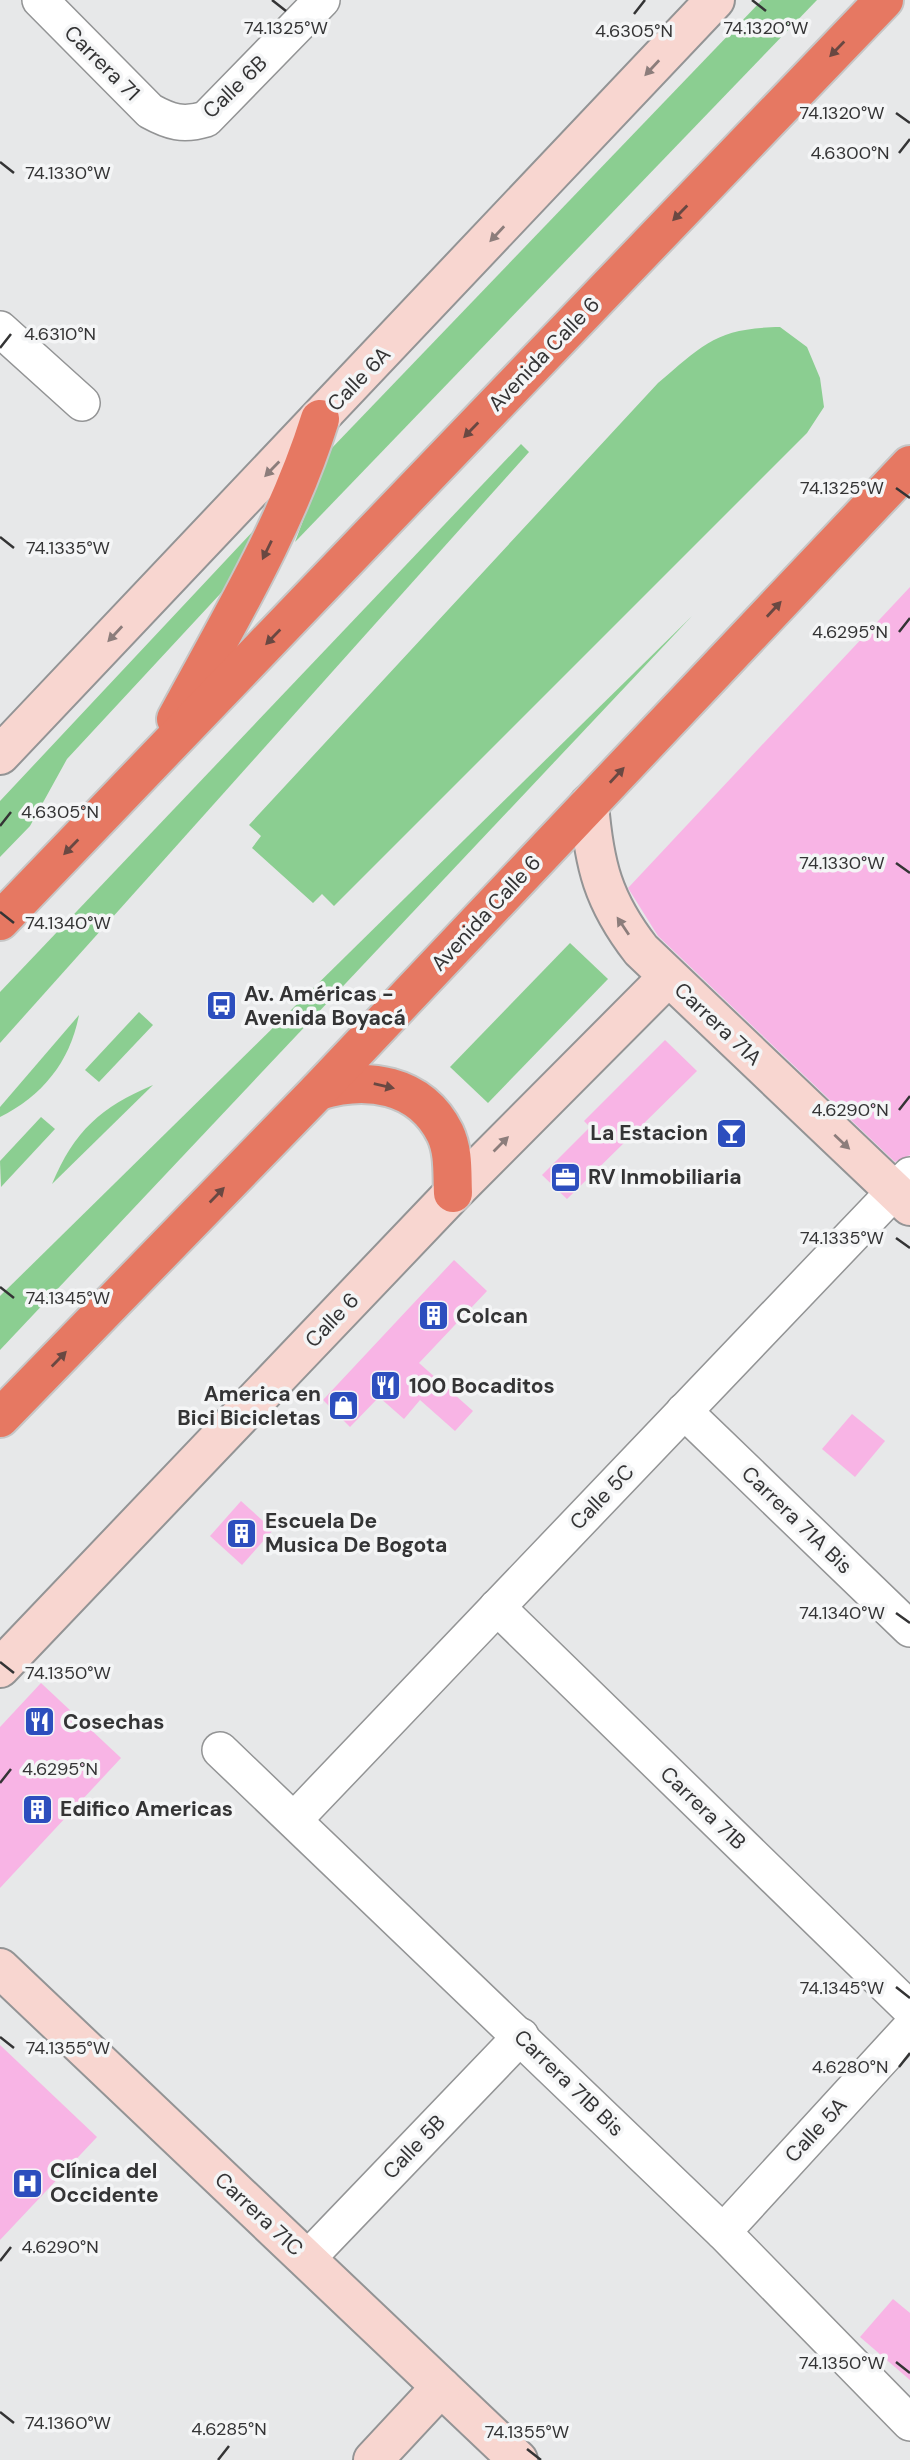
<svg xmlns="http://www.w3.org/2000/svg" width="910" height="2460" font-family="'DM Sans',sans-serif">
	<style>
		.green { fill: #8bce91 }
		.building { fill: #f8b4e5 }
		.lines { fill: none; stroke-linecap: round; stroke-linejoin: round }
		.street-casing { stroke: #939495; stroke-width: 38 }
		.secondary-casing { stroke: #939495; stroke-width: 42 }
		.highway-casing { stroke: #c6c6c6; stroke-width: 42 }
		.street { stroke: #fff; stroke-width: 35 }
		.secondary { stroke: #f8d6d0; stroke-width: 38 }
		.highway { stroke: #e67862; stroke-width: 38 }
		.oneway { fill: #694842 }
		.oneway2 { fill: #8c7d7b }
		.ticks { fill: none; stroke: #343435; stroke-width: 2.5 }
		.labels { text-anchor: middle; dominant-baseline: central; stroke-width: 7; stroke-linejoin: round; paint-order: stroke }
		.street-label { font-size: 21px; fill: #343435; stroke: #f4f5f6 }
		.poi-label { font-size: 21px; font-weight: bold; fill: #343435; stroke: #f4f5f6; text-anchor: start }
		.ticks-label { font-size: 18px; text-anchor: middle; fill: #343435; stroke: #f4f5f6; stroke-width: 7; stroke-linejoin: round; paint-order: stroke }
	</style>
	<rect width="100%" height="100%" fill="#e7e8e9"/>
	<!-- green -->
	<g class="green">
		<path d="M 762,0 L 817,0 L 295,542 L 329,451 Z"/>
		<path d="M 780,327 L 807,347 L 820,378 L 824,407 L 807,433 L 334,906 L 322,894 L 313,903 L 252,848 L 261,836 L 249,825 L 658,383 C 704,344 716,328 780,327 Z"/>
		<path d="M 521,444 L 529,452 L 0,1043 L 0,992 Z"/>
		<path d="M 257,527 L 234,579 L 67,759 L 30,826 L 0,857 L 0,801 Z"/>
		<path d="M 692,616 L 0,1350 L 0,1296 Z"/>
		<path d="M 570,943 L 608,979 L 488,1103 L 450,1067 Z"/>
		<path d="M 139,1012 L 153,1025 L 99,1082 L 85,1070 Z"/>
		<path d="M 79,1015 C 70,1062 42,1096 0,1117 L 0,1107 Z"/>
		<path d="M 153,1085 L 52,1184 C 74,1131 101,1107 153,1085 Z"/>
		<path d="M 41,1117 L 55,1129 L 1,1187 L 0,1161 Z"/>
	</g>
	<!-- building -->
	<g class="building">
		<path d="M 910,587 L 910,1155 L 895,1162 L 658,936 L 628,888 Z"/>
		<path d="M 665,1040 L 697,1071 L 567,1199 L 542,1175 L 590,1127 L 584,1121 Z"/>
		<path d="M 454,1260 L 487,1291 L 419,1363 L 473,1411 L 455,1431 L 420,1400 L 404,1419 L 379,1397 L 350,1427 L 323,1400 Z"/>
		<path d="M 852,1414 L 885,1441 L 855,1477 L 822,1449 Z"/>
		<path d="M 241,1501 L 273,1530 L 242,1565 L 210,1536 Z"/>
		<path d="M 41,1683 L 121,1758 L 0,1888 L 0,1727 Z"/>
		<path d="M 0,2045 L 97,2137 L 0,2240 Z"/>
		<path d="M 893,2299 L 910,2313 L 910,2380 L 860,2337 Z"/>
	</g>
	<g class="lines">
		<defs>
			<g id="street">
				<path d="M 40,0 L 150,111 C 170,122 183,126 206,119 L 322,0"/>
				<path d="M 0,329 L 82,403"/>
				<path d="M 684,1411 L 910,1629"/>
				<path d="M 497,1607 L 910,2009"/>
				<path d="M 220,1750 L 723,2232 L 910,2423"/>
				<path d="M 294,1820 L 910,1175"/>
				<path d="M 723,2232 L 910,2028"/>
				<path d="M 307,2259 L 521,2036"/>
			</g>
			<g id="secondary">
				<path d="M 0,755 L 715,0"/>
				<path d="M 589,804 C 594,865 603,901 641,950 L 910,1206"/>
				<path d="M 0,1668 L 453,1193 L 668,977"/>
				<path d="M 0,1968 L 518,2460"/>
				<path d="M 373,2460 L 441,2387"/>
			</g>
			<g id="highway">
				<path d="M 176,719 C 229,621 287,525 320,419"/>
				<path d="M 0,921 L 884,0"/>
				<path d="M 318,1091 C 366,1076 420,1083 445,1133 C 454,1152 452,1173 453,1193"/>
				<path d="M 0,1418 L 318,1091 L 910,465"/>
			</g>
		</defs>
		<!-- street casing -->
		<use href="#street" class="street-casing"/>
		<!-- secondary casing -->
		<use href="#secondary" class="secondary-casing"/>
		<!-- highway casing -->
		<use href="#highway" class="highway-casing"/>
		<!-- street -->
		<use href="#street" class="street"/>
		<!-- secondary -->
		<use href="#secondary" class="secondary"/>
		<!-- highway -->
		<use href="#highway" class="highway"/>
	</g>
	<!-- one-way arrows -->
	<defs><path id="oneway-solid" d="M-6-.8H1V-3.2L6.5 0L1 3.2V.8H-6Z" transform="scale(1.75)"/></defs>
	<g class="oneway">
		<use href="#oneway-solid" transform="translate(837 49) rotate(134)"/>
		<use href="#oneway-solid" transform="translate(680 213) rotate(134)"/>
		<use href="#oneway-solid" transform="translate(471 430) rotate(134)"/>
		<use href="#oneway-solid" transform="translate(267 550) rotate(116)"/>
		<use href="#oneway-solid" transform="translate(774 609) rotate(-47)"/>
		<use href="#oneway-solid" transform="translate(273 637) rotate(134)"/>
		<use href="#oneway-solid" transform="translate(617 775) rotate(-47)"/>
		<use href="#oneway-solid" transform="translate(71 847) rotate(134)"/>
		<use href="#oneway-solid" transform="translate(384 1086) rotate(13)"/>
		<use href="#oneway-solid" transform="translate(217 1195) rotate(-46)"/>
		<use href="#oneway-solid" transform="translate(59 1359) rotate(-46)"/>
	</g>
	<g class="oneway2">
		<use href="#oneway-solid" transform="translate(652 68) rotate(133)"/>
		<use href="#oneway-solid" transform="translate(497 234) rotate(133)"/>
		<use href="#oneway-solid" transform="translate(272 469) rotate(134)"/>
		<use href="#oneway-solid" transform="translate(115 634) rotate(133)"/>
		<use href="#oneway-solid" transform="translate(623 926) rotate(-124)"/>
		<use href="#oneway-solid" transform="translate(842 1142) rotate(43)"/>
		<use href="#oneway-solid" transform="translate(501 1144) rotate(-45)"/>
	</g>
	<!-- ticks -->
	<path class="ticks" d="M 272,0 L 286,11M 752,0 L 766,11M 634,14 L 645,0M 896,113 L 910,123M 899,153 L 910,139M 0,162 L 14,173M 0,348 L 11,334M 896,488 L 910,498M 0,537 L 14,548M 899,632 L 910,618M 0,826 L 11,812M 896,863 L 910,873M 0,912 L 14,923M 899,1110 L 910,1096M 896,1238 L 910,1248M 0,1287 L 14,1298M 896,1613 L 910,1623M 0,1662 L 14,1673M 0,1783 L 11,1769M 896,1987 L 910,1998M 0,2037 L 14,2048M 899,2067 L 910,2053M 0,2261 L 11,2247M 896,2362 L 910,2373M 0,2412 L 14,2423M 527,2449 L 541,2460M 218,2460 L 229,2446"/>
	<!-- icons -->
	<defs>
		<symbol id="bus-square" viewBox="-11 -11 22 22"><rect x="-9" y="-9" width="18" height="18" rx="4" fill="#2c4ebe" stroke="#f4f5f6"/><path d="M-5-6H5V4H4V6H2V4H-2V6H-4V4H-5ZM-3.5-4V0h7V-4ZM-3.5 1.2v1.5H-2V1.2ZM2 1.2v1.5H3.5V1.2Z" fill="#fff"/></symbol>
		<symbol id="bar-square" viewBox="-11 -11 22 22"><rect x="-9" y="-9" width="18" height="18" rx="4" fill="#2c4ebe" stroke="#f4f5f6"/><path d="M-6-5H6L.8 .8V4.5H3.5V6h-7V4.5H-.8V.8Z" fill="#fff"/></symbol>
		<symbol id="office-square" viewBox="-11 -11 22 22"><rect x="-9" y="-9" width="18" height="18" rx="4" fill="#2c4ebe" stroke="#f4f5f6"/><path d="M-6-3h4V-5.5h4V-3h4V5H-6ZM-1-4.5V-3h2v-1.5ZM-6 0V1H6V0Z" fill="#fff"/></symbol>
		<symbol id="building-square" viewBox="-11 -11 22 22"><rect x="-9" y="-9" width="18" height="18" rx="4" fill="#2c4ebe" stroke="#f4f5f6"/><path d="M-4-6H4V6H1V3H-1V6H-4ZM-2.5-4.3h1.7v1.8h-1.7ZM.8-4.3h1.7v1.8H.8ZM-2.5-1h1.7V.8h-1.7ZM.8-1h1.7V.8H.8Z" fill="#fff"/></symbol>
		<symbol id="restaurant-square" viewBox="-11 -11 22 22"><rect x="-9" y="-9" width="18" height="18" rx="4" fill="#2c4ebe" stroke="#f4f5f6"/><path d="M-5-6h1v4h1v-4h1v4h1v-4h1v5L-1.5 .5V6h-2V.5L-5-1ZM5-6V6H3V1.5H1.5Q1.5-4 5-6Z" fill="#fff"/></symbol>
		<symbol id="shop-square" viewBox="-11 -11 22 22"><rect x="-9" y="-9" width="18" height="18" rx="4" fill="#2c4ebe" stroke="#f4f5f6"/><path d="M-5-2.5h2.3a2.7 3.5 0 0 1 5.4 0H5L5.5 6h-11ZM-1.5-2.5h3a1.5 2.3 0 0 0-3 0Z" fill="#fff"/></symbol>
		<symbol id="hospital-square" viewBox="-11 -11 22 22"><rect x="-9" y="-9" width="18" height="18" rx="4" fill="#2c4ebe" stroke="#f4f5f6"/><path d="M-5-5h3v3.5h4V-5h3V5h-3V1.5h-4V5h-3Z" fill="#fff"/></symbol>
	</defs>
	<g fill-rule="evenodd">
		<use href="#bus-square" x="204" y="988" width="35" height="35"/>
		<use href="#bar-square" x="714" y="1116" width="35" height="35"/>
		<use href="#office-square" x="548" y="1160" width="35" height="35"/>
		<use href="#building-square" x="416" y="1298" width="35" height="35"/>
		<use href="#restaurant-square" x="368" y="1368" width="35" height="35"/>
		<use href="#shop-square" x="326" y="1388" width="35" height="35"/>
		<use href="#building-square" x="224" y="1516" width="35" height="35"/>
		<use href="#restaurant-square" x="22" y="1704" width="35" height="35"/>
		<use href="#building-square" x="20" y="1792" width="35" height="35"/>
		<use href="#hospital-square" x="10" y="2166" width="35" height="35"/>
	</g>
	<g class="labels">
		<!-- street labels -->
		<g class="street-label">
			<text transform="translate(102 63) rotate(45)">Carrera 71</text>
			<text transform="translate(235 87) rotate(-44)">Calle 6B</text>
			<text transform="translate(544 354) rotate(-46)">Avenida Calle 6</text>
			<text transform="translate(359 379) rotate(-46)">Calle 6A</text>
			<text transform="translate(486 913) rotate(-47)">Avenida Calle 6</text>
			<text transform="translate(718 1024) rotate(43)">Carrera 71A</text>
			<text transform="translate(332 1320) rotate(-46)">Calle 6</text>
			<text transform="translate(602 1497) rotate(-46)">Calle 5C</text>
			<text transform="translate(797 1520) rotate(44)">Carrera 71A Bis</text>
			<text transform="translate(703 1808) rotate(44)">Carrera 71B</text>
			<text transform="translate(569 2083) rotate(44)">Carrera 71B Bis</text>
			<text transform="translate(816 2130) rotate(-47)">Calle 5A</text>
			<text transform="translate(414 2147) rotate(-46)">Calle 5B</text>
			<text transform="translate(259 2214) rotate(43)">Carrera 71C</text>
		</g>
		<!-- poi labels -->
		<g class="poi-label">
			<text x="244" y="994">Av. Américas -<tspan x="244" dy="24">Avenida Boyacá</tspan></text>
			<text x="708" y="1133" text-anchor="end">La Estacion</text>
			<text x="588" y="1177">RV Inmobiliaria</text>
			<text x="456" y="1316">Colcan</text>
			<text x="409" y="1386">100 Bocaditos</text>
			<text x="321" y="1394" text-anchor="end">America en<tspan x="321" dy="24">Bici Bicicletas</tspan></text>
			<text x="265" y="1521">Escuela De<tspan x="265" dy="24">Musica De Bogota</tspan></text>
			<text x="63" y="1722">Cosechas</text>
			<text x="60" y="1809">Edifico Americas</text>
			<text x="50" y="2171">Clínica del<tspan x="50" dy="24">Occidente</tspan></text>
		</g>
	</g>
	<g class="ticks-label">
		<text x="286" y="34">74.1325°W</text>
		<text x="766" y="34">74.1320°W</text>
		<text x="634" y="37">4.6305°N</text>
		<text x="842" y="119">74.1320°W</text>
		<text x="850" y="159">4.6300°N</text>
		<text x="68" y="179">74.1330°W</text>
		<text x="60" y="340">4.6310°N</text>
		<text x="842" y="494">74.1325°W</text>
		<text x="68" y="554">74.1335°W</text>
		<text x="850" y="638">4.6295°N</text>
		<text x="60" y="818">4.6305°N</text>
		<text x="842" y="869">74.1330°W</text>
		<text x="68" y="929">74.1340°W</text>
		<text x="850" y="1116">4.6290°N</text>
		<text x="842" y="1244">74.1335°W</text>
		<text x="68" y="1304">74.1345°W</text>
		<text x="842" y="1619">74.1340°W</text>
		<text x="68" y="1679">74.1350°W</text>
		<text x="60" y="1775">4.6295°N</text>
		<text x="842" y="1994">74.1345°W</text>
		<text x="68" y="2054">74.1355°W</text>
		<text x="850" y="2073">4.6280°N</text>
		<text x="60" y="2253">4.6290°N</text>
		<text x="842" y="2369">74.1350°W</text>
		<text x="68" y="2429">74.1360°W</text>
		<text x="229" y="2435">4.6285°N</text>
		<text x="527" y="2438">74.1355°W</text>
	</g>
</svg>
